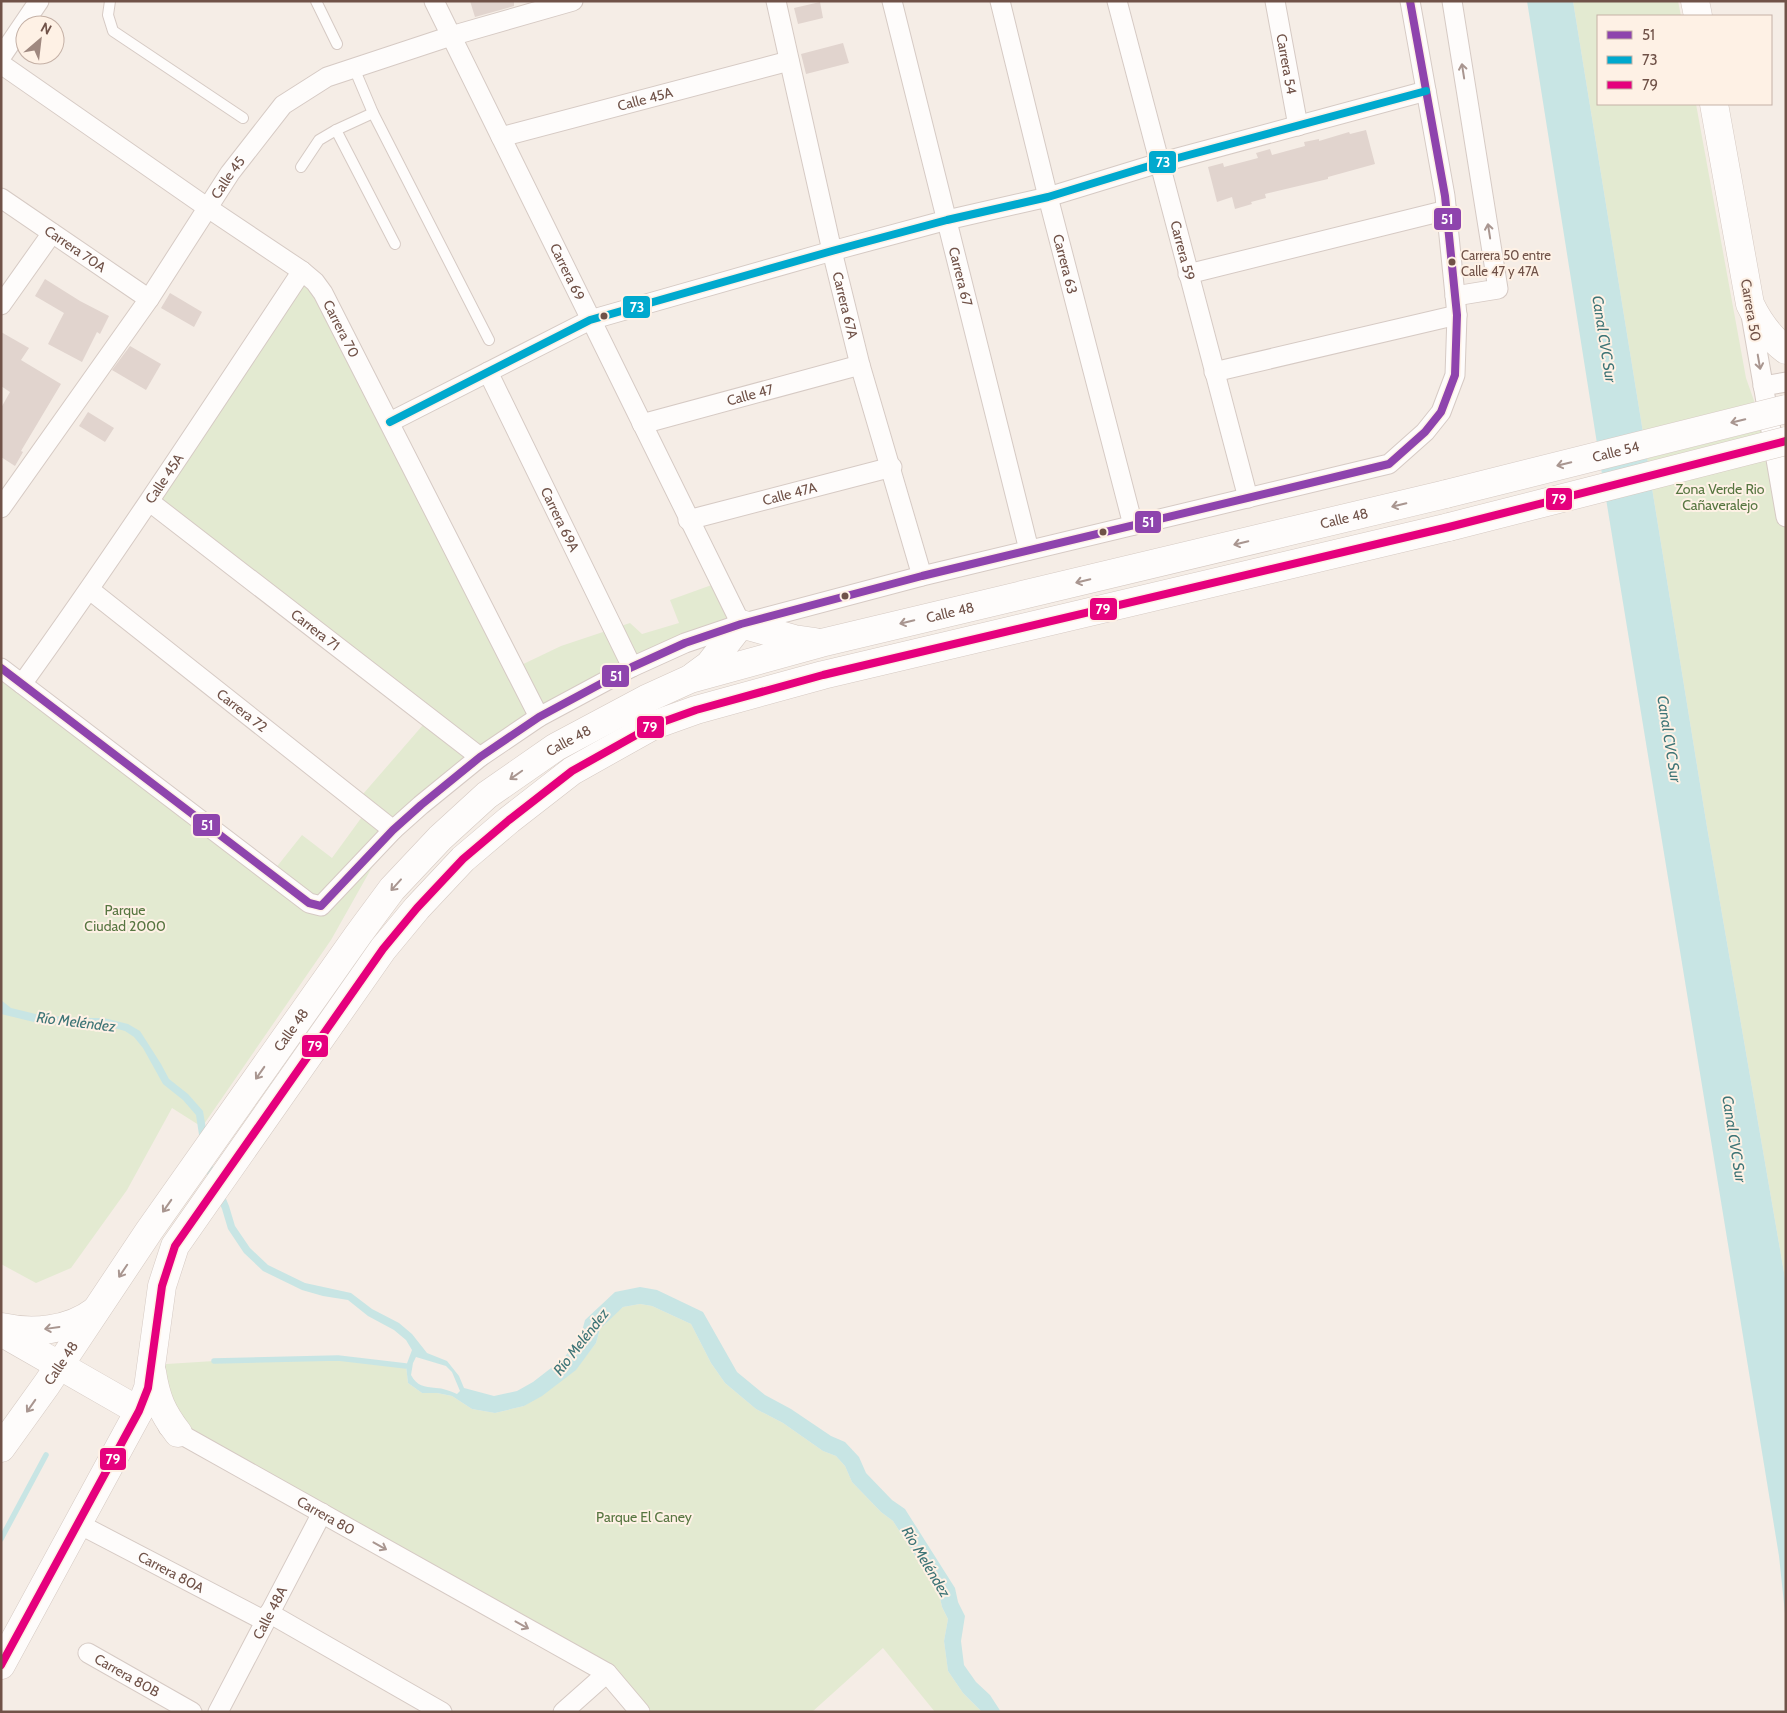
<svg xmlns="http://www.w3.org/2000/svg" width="1787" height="1713" font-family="Cabin,sans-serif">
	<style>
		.green { fill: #e3ead1 }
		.water { fill: #c8e5e4; fill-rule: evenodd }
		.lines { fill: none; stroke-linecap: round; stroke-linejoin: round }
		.stream { stroke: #c8e5e4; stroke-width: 5.5 }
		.building { fill: #e1d4ce }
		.lane-casing { stroke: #d6cac4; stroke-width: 12 }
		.street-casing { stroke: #d6cac4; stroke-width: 21 }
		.secondary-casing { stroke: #d5c9c2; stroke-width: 29 }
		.lane { stroke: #fefcfb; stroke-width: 10 }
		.street { stroke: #fefcfb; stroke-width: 19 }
		.secondary { stroke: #fefcfb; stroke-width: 28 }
		.secondary-bridge-casing { stroke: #d5c9c2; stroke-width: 29; stroke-linecap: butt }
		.secondary-bridge { stroke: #fefcfb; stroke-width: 28 }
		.bus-1-casing { stroke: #fef1e5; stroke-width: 11 }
		.bus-2-casing { stroke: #fef1e5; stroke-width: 11 }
		.bus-3-casing { stroke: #fef1e5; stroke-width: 11 }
		.bus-1 { stroke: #8e44ad; stroke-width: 8 }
		.bus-2 { stroke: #00a9ce; stroke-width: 8 }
		.bus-3 { stroke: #e5007d; stroke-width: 8 }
		.oneway { stroke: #a99690 }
		.bus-dot { fill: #705248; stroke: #fef1e5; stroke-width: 2 }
		.labels { text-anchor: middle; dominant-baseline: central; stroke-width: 4; stroke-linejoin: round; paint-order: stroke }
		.bus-label { font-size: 13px; fill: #705248; stroke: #fef1e5; text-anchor: start }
		.street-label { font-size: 14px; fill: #705248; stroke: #fef1e5 }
		.park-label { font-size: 14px; fill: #577641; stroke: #fef1e5 }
		.water-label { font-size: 15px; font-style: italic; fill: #3d7476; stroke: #fef1e5 }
		.line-badge { stroke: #fef1e5; stroke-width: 2 }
		.badge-label { font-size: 14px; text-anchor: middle; font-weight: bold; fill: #fff }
	</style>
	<rect width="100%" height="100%" fill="#f5ede6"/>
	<!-- green -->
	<g class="green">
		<path d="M 1573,1 L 1678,1 L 1681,16 L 1598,16 L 1598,104 L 1696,104 L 1746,378 L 1776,463 L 1786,461 L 1786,1284 L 1707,827 Z"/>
		<path d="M 302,271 L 515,668 L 561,646 L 630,623 L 642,634 L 679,623 L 670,600 L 720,582 L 741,624 L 539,717 L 393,830 L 331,940 L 202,1127 L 172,1108 L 127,1190 L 71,1268 L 36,1283 L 1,1264 L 1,668 L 271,874 L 302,835 L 332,858 L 367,810 L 357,801 L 429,718 L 150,502 Z"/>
		<path d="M 640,1304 L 652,1306 L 691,1324 L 711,1363 L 725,1383 L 756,1409 L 783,1423 L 823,1451 L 836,1456 L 845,1466 L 852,1482 L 881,1512 L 893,1521 L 939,1593 L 942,1607 L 948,1619 L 944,1641 L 948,1671 L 963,1693 L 982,1712 L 935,1712 L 883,1648 L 812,1712 L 640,1712 L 607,1673 L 178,1433 L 151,1365 L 214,1361 L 338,1358 L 406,1366 L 408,1383 L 422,1393 L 437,1393 L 452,1396 L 472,1409 L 495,1413 L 524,1406 L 575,1370 L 596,1343 L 600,1329 L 612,1316 L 623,1307 Z"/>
	</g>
	<!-- water -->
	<g class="water">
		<path d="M 1527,1 L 1573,1 L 1707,827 L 1786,1284 L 1786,1623 L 1779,1556 L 1599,456 Z"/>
		<path d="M 1,1000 L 11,1008 L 40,1015 L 78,1018 L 104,1018 L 128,1024 L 140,1031 L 161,1064 L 169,1079 L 188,1094 L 203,1111 L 212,1165 L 229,1206 L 235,1226 L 250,1248 L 268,1265 L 305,1283 L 351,1293 L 372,1309 L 399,1323 L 412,1334 L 427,1353 L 447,1361 L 459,1376 L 464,1388 L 494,1396 L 517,1391 L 533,1382 L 564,1358 L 581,1335 L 585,1320 L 615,1292 L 640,1287 L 657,1290 L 703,1312 L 737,1372 L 765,1395 L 791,1409 L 831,1436 L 845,1442 L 859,1457 L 866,1473 L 892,1500 L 905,1509 L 955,1588 L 958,1602 L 965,1616 L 961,1641 L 964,1665 L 976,1682 L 990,1695 L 1001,1712 L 982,1712 L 963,1693 L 948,1671 L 944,1641 L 948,1619 L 942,1607 L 939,1593 L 893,1521 L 881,1512 L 852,1482 L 845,1466 L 836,1456 L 823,1451 L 783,1423 L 756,1409 L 725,1383 L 711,1363 L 691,1324 L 652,1306 L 640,1304 L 623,1307 L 600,1329 L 596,1343 L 576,1370 L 542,1396 L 524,1406 L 495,1413 L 472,1409 L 452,1396 L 437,1393 L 422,1393 L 408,1383 L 406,1366 L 412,1350 L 406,1340 L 394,1330 L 368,1316 L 348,1300 L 323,1296 L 302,1290 L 263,1271 L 244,1253 L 228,1229 L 222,1209 L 204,1167 L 196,1115 L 183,1100 L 163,1084 L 143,1048 L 134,1037 L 125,1031 L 103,1025 L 78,1026 L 38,1023 L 1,1014 ZM 416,1357 L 446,1366 L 452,1372 L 460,1391 L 457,1394 C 450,1391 443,1388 436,1388 C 424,1387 417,1386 411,1375 L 413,1363 Z"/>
	</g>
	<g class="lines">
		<!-- stream -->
		<g class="stream">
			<path d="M 214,1361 L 338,1358 L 406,1366"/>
			<path d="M 1,1539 L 46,1455"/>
		</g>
	</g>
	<!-- building -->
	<g class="building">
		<path d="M 470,1 L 514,1 L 514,6 L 475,17 Z"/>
		<path d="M 820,2 L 823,18 L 798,24 L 794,8 Z"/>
		<path d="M 843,43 L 849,63 L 806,74 L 801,54 Z"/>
		<path d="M 1366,130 L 1375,164 L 1328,177 L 1328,179 L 1265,194 L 1266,198 L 1251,202 L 1252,204 L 1235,209 L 1232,197 L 1217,202 L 1208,167 L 1223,163 L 1224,167 L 1258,158 L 1256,153 L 1270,149 L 1272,155 L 1305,146 L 1304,142 L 1319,139 L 1319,141 L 1349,132 L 1350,134 Z"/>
		<path d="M 45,279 L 80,301 L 109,316 L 100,334 L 97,332 L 82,362 L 48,344 L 64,313 L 35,296 Z"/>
		<path d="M 170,293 L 202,312 L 194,327 L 161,308 Z"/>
		<path d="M 1,332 L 29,348 L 21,360 L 61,384 L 21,451 L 23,452 L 15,466 L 1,457 L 1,408 L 10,392 L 1,386 Z"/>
		<path d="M 130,346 L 161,364 L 146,390 L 112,370 Z"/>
		<path d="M 88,412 L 114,428 L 105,442 L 79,426 Z"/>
	</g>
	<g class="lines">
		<defs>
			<g id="lane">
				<path d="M 110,1 L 108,15 L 113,31 L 243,118"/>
				<path d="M 316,1 L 337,44"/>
				<path d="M 354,68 L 373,113 L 489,340"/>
				<path d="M 336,130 L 395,244"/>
				<path d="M 301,167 L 319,140 L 336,130 L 373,113"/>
			</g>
			<g id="street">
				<path id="s1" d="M 434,1 L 741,624"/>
				<path id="s2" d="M 776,1 L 832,251 L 860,365 L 922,576"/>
				<path id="s3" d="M 892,1 L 1029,550"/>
				<path id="s4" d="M 1000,1 L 1048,197 L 1133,525"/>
				<path id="s5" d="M 1117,1 L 1248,498"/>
				<path id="s6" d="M 1275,1 L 1298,126"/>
				<path d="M 1452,1 L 1498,289 L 1455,296"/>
				<path d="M 1,57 L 39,1"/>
				<path id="s7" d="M 1,64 L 208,208 L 302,271 L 315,282 L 323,293 L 539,717"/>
				<path id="s8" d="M 501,137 L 789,61"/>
				<path id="s9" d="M 1,198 L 149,299"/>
				<path d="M 1188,274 L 1447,210"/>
				<path d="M 1,305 L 52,233"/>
				<path d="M 1751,315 L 1786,517"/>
				<path id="s10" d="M 488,372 L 632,667"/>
				<path d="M 1214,372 L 1457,315"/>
				<path d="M 1763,386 L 1786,382"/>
				<path d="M 390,422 L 590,320 L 832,251 L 947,220 L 1048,197 L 1159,163 L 1426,91"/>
				<path id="s11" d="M 642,424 L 860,365"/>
				<path id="s12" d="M 150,502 L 480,757"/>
				<path id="s13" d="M 1,508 L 149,299 L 230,173 L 283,105 L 327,77 L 451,36 L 573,1"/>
				<path id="s14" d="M 688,520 L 892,467"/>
				<path id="s15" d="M 90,590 L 393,830"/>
				<path d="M 1,668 L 309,903 L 321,906 L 393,830 L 421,805 L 480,757 L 539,717 L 632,667 L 685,643 L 741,624 L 922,576 L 1389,464 L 1425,432 L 1441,412 L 1455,375 L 1457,315 L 1445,196 L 1410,1"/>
				<path id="s16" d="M 22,684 C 119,549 210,410 302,271"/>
				<path id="s17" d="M 168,1427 L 607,1673 L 640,1712"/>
				<path id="s18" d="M 77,1523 L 265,1621"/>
				<path d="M 269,1613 L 442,1712"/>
				<path id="s19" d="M 88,1653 L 192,1712"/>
				<path id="s20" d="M 218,1712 L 322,1513"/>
				<path d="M 563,1712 L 607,1673"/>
			</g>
			<g id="secondary">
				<path d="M 1695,1 L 1698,16"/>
				<path d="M 1714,104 L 1750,304 C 1759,323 1769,337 1786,350"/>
				<path d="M 694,676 L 709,665 L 741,624 L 794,639 L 815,642"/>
				<path d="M 1,1327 C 32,1334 69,1331 95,1311"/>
				<path d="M 1,1332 L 139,1411"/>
				<path d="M 152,1372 C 156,1398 162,1412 178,1433"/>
				<path id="s21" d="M 1,1448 L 47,1384 L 149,1231 L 358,935 L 392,889 L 440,838 L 487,795 L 556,747 L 646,699 L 690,679 L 821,643 L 1446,494"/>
				<path d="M 1,1665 L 139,1411 L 148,1388 L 162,1286 L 175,1246 L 383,949 L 417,908 L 463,859 L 509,820 L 572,771 L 654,725 L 696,710 L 823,675 L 1449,527"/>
			</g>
		</defs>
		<!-- lane casing -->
		<use href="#lane" class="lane-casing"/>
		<!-- street casing -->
		<use href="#street" class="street-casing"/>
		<!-- secondary casing -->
		<use href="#secondary" class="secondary-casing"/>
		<!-- lane -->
		<use href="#lane" class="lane"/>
		<!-- street -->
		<use href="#street" class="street"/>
		<!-- secondary -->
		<use href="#secondary" class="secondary"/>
		<defs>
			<g id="secondary-bridge">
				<path id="s22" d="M 1446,494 L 1786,409"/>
				<path d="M 1449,527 L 1786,441"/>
			</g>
		</defs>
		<!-- secondary-bridge casing -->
		<use href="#secondary-bridge" class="secondary-bridge-casing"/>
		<!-- secondary-bridge -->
		<use href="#secondary-bridge" class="secondary-bridge"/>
		<defs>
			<path id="bus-1" d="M 1,668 L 309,903 L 321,906 L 393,830 L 421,805 L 480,757 L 539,717 L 632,667 L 685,643 L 741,624 L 922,576 L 1389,464 L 1425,432 L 1441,412 L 1455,375 L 1457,315 L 1445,196 L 1410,1"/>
			<path id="bus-2" d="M 390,422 L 590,320 L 832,251 L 947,220 L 1048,197 L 1159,163 L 1426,91"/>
			<path id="bus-3" d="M 1,1665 L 139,1411 L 148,1388 L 162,1286 L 175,1246 L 383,949 L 417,908 L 463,859 L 509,820 L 572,771 L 654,725 L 696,710 L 823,675 L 1449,527 L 1786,441"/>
		</defs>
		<!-- bus-1 casing -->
		<use href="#bus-1" class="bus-1-casing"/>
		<!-- bus-2 casing -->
		<use href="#bus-2" class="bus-2-casing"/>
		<!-- bus-3 casing -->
		<use href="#bus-3" class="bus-3-casing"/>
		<!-- bus-1 -->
		<use href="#bus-1" class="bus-1"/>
		<!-- bus-2 -->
		<use href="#bus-2" class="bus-2"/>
		<!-- bus-3 -->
		<use href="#bus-3" class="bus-3"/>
	</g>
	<!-- one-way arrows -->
	<defs><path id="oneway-shaft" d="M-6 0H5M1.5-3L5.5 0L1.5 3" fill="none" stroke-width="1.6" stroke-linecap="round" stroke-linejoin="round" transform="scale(1.25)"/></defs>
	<g class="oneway">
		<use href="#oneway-shaft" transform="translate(1463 71) rotate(-99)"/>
		<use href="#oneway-shaft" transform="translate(1489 231) rotate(-99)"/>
		<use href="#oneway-shaft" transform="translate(1759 362) rotate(80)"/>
		<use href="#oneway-shaft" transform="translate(1738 421) rotate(166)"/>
		<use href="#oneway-shaft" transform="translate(1564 464) rotate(166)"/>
		<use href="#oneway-shaft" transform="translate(1399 505) rotate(167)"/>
		<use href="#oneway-shaft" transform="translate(1241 543) rotate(167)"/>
		<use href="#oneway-shaft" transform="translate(1083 581) rotate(167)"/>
		<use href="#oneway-shaft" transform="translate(907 622) rotate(167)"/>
		<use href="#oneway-shaft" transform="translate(516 775) rotate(145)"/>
		<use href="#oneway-shaft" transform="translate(396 885) rotate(132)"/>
		<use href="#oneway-shaft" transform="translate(260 1073) rotate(125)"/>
		<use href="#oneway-shaft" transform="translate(167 1206) rotate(125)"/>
		<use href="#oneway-shaft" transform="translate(123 1271) rotate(124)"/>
		<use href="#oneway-shaft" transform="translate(52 1328) rotate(172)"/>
		<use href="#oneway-shaft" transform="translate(31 1406) rotate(125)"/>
		<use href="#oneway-shaft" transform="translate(380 1546) rotate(29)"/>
		<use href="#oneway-shaft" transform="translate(522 1625) rotate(29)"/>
	</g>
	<!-- markers -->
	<g class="bus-dot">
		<circle cx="1452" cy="262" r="4.5"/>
		<circle cx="604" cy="316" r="4.5"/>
		<circle cx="1103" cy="532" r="4.5"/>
		<circle cx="845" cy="596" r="4.5"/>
	</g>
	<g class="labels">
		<!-- bus labels -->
		<g class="bus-label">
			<text x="1461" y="255">Carrera 50 entre<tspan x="1461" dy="16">Calle 47 y 47A</tspan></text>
		</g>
		<!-- street labels -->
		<g class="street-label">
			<text stroke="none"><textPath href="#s6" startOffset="64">Carrera 54</textPath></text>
			<text stroke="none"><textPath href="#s8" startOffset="149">Calle 45A</textPath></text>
			<text stroke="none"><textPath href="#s13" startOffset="401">Calle 45</textPath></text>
			<text stroke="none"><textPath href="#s9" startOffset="90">Carrera 70A</textPath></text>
			<text stroke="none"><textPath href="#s5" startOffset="258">Carrera 59</textPath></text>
			<text stroke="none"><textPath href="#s4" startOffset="271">Carrera 63</textPath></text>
			<text stroke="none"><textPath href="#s1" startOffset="302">Carrera 69</textPath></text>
			<text stroke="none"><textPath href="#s3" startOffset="284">Carrera 67</textPath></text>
			<text stroke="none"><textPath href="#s2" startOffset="312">Carrera 67A</textPath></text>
			<text transform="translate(1751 310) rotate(80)">Carrera 50</text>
			<text stroke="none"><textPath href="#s7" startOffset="436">Carrera 70</textPath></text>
			<text stroke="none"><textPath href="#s11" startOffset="112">Calle 47</textPath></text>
			<text stroke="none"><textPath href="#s22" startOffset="175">Calle 54</textPath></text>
			<text stroke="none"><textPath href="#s16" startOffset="250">Calle 45A</textPath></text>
			<text stroke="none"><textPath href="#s14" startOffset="105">Calle 47A</textPath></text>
			<text stroke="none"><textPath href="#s21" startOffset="1724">Calle 48</textPath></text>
			<text stroke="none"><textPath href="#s10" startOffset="164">Carrera 69A</textPath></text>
			<text stroke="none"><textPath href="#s21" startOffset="1319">Calle 48</textPath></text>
			<text stroke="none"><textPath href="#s12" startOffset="209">Carrera 71</textPath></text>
			<text stroke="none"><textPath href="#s15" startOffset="194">Carrera 72</textPath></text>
			<text stroke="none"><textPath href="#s21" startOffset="914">Calle 48</textPath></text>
			<text stroke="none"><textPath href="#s21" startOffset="509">Calle 48</textPath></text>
			<text stroke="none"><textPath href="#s21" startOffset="104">Calle 48</textPath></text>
			<text stroke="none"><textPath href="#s17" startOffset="181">Carrera 80</textPath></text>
			<text stroke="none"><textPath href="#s18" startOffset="106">Carrera 80A</textPath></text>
			<text stroke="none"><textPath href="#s20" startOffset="112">Calle 48A</textPath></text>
			<text stroke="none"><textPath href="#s19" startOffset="45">Carrera 80B</textPath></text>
		</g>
		<!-- park labels -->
		<g class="park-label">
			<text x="1720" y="489">Zona Verde Rio<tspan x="1720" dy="16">Cañaveralejo</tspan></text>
			<text x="125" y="910">Parque<tspan x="125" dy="16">Ciudad 2000</tspan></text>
			<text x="644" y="1517">Parque El Caney</text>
		</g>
		<!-- water labels -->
		<g class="water-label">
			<text transform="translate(1604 339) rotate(81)">Canal CVC Sur</text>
			<text transform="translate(1669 739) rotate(81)">Canal CVC Sur</text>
			<text transform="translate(76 1022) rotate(7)">Río Meléndez</text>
			<text transform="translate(1734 1139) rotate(81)">Canal CVC Sur</text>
			<text transform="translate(581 1342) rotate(-52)">Río Meléndez</text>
			<text transform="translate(926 1562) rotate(59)">Río Meléndez</text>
		</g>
	</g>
	<g class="line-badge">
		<rect x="1148" y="150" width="29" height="24" rx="5" fill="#00a9ce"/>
		<rect x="1433" y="207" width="29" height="24" rx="5" fill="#8e44ad"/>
		<rect x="622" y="295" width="29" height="24" rx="5" fill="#00a9ce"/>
		<rect x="1545" y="487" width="28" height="24" rx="5" fill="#e5007d"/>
		<rect x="1134" y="510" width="28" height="24" rx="5" fill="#8e44ad"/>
		<rect x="1089" y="597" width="29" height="24" rx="5" fill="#e5007d"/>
		<rect x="601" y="664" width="29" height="24" rx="5" fill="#8e44ad"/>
		<rect x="636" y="715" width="29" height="24" rx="5" fill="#e5007d"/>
		<rect x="192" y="813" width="29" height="24" rx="5" fill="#8e44ad"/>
		<rect x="301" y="1034" width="28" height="24" rx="5" fill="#e5007d"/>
		<rect x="99" y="1447" width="28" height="24" rx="5" fill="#e5007d"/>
	</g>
	<g class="badge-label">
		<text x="1163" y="167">73</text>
		<text x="1447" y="224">51</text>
		<text x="637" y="312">73</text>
		<text x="1559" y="504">79</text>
		<text x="1148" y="527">51</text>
		<text x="1103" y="614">79</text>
		<text x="616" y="681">51</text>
		<text x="650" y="732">79</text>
		<text x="207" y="830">51</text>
		<text x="315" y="1051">79</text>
		<text x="113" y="1464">79</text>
	</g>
	<!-- border -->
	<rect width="1787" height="1713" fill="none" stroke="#705248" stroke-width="5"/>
	<!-- legend -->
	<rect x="1597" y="15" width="175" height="90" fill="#fef1e5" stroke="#c5b1a6"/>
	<rect x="1607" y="31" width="25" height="8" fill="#8e44ad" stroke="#c5b1a6"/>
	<text x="1642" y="40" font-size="15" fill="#705248">51</text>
	<rect x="1607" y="56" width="25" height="8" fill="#00a9ce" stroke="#c5b1a6"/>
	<text x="1642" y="65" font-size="15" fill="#705248">73</text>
	<rect x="1607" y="81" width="25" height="8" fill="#e5007d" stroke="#c5b1a6"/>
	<text x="1642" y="90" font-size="15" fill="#705248">79</text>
	<!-- north arrow -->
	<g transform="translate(40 40) rotate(28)"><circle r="24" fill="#fef1e5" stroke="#c5b1a6"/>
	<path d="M0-4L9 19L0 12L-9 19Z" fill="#9f887f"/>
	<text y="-8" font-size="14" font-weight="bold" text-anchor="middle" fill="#705248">N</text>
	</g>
</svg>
